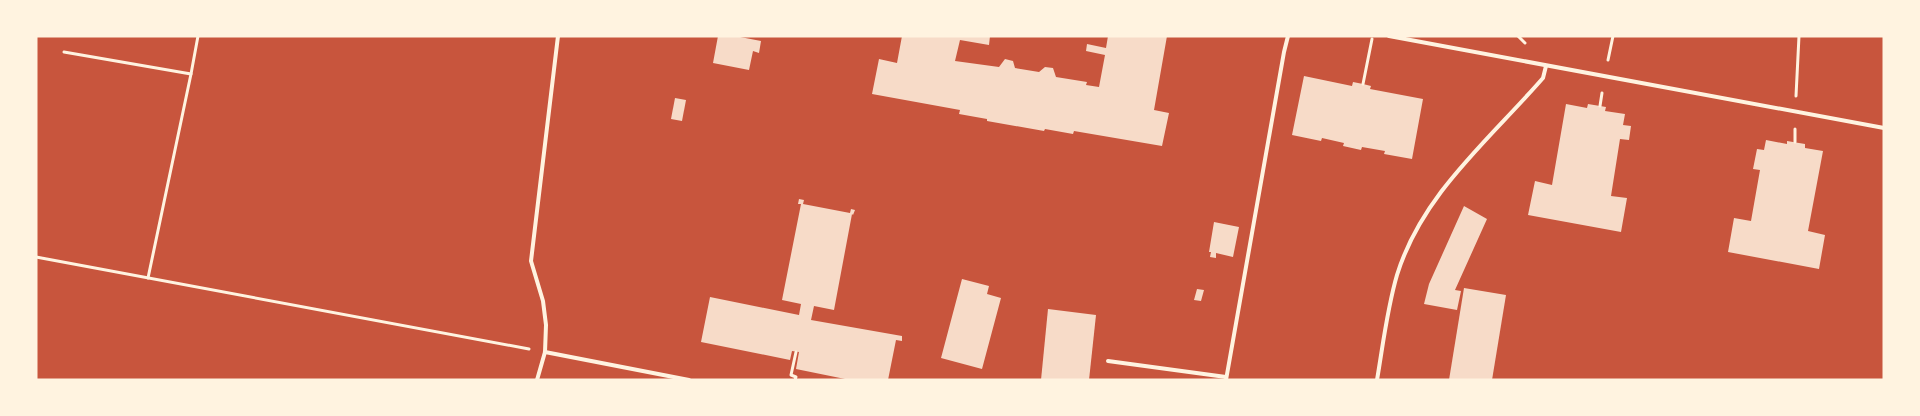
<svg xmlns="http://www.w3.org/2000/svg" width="1920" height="416" font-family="Manrope,sans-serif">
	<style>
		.building { fill: #f7dbc8 }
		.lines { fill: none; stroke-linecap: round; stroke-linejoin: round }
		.path { stroke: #fff3e0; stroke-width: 3 }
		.service { stroke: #fff3e0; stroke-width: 4 }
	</style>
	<rect width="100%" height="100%" fill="#c8553d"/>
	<!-- building -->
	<g class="building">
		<path d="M 718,36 L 735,36 L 761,41 L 759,53 L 753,51 L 749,70 L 713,63 Z"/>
		<path d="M 902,36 L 990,36 L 989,45 L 960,40 L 955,61 L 999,67 L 1005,59 L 1013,61 L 1015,68 L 1039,72 L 1045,67 L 1053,68 L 1056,77 L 1087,82 L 1086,85 L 1099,87 L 1105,55 L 1086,51 L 1087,44 L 1106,48 L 1108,36 L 1167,36 L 1154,110 L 1169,113 L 1162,146 L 1074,131 L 1073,134 L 1045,129 L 1044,131 L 987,121 L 987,119 L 959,114 L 960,110 L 872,94 L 879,59 L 897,63 Z"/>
		<path d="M 1304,76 L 1352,86 L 1353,82 L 1363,84 L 1371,86 L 1370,89 L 1423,99 L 1412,159 L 1384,154 L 1385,151 L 1362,147 L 1361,150 L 1343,146 L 1344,143 L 1322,138 L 1321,141 L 1292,135 Z"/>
		<path d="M 675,98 L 686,100 L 682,121 L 671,119 Z"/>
		<path d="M 1566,104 L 1587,108 L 1588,104 L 1606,107 L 1605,111 L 1625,114 L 1623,125 L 1631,126 L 1629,140 L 1620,139 L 1611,196 L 1627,198 L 1621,232 L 1528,215 L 1535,181 L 1552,185 Z"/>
		<path d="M 1766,140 L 1787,144 L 1787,141 L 1805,144 L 1805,148 L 1823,151 L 1808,231 L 1825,235 L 1819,269 L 1728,252 L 1734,218 L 1751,221 L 1760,170 L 1753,169 L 1757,149 L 1764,150 Z"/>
		<path d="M 799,199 L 804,200 L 803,204 L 850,213 L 851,209 L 855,210 L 853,215 L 852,214 L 834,310 L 814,306 L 811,320 L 902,336 L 902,341 L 896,340 L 888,380 L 850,380 L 796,369 L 799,352 L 792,351 L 790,360 L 701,342 L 710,297 L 799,315 L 801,304 L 782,300 L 801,204 L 798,204 Z"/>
		<path d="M 1464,206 L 1487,219 L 1455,290 L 1461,291 L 1457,310 L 1424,304 L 1429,284 Z"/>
		<path d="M 1214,222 L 1239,227 L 1233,257 L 1216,253 L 1216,258 L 1210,257 L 1211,252 L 1209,252 Z"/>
		<path d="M 962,279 L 989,286 L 987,294 L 1001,298 L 982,369 L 941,358 Z"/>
		<path d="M 1464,288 L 1506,295 L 1492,380 L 1449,380 Z"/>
		<path d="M 1197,289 L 1204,290 L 1201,301 L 1194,300 Z"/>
		<path d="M 1048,309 L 1096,315 L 1089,380 L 1041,380 Z"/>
	</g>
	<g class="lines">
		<!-- path -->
		<g class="path">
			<path d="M 1518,36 L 1525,43"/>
			<path d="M 64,52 L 191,74"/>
			<path d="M 1608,60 L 1613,36"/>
			<path d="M 1363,84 L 1372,39"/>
			<path d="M 1796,96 L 1799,36"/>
			<path d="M 1600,106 L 1602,93"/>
			<path d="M 1795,142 L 1795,129"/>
			<path d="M 36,257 L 529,349"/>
			<path d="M 148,278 L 191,74 L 198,36"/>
			<path d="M 795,380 L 796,377 L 791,375 L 796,352"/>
		</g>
		<!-- service -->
		<g class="service">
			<path d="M 1389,36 L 1884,128"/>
			<path d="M 545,352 L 689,380"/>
			<path d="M 1108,361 L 1226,377"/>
			<path d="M 537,380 L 545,352 L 546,325 L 543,301 L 531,261 L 558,36"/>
			<path d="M 1226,380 L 1284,52 L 1288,36"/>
			<path d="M 1377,380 C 1383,345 1387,309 1397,275 C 1422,194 1489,140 1543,78 L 1546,66"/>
		</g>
	</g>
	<!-- border -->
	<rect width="1920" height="416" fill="none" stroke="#fff3e0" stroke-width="75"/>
</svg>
